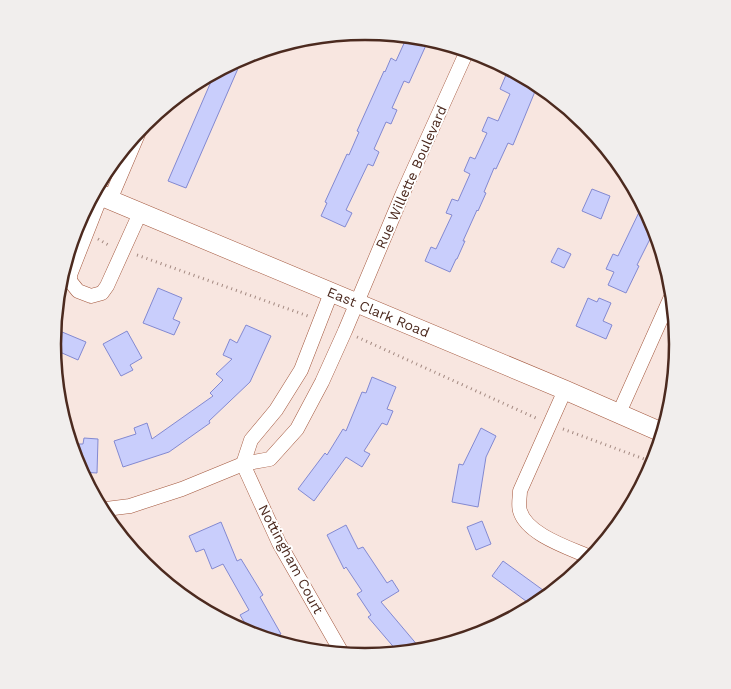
<svg xmlns="http://www.w3.org/2000/svg" width="731" height="689" font-family="'Work Sans',sans-serif">
	<style>
		.building { fill: #c9cefc; stroke: #8389d1 }
		.lines { fill: none; stroke-linecap: round; stroke-linejoin: round }
		.minor-casing { stroke: #a3573d; stroke-width: 15 }
		.secondary-casing { stroke: #a3573d; stroke-width: 20 }
		.path { stroke: #a38980; stroke-width: 3; stroke-dasharray: 1 4; stroke-linecap: butt }
		.minor { stroke: #fff; stroke-width: 14 }
		.secondary { stroke: #fff; stroke-width: 19 }
		.labels { text-anchor: middle; dominant-baseline: central; stroke-width: 4; stroke-linejoin: round; paint-order: stroke }
		.street-label { font-size: 14px; fill: #4c2a1f; stroke: #fff }
		.rim { fill: none; stroke: #4c2a1f; stroke-width: 2.5 }
	</style>
	<rect width="100%" height="100%" fill="#f8e6e0"/>
	<!-- building -->
	<g class="building">
		<path d="M 406,39 L 427,43 L 409,83 L 404,81 L 392,108 L 397,110 L 391,124 L 386,122 L 374,149 L 379,152 L 373,166 L 368,164 L 346,210 L 352,213 L 345,227 L 321,216 L 327,203 L 325,202 L 347,154 L 349,155 L 359,132 L 357,131 L 384,71 L 385,72 L 391,58 L 396,61 Z"/>
		<path d="M 243,57 L 186,188 L 168,181 L 213,77 Z"/>
		<path d="M 506,75 L 515,79 L 516,76 L 536,89 L 513,145 L 508,143 L 496,169 L 494,168 L 484,192 L 486,193 L 478,211 L 477,210 L 463,241 L 465,241 L 457,259 L 456,259 L 450,272 L 425,261 L 431,247 L 436,249 L 452,215 L 446,213 L 452,199 L 458,201 L 470,174 L 464,171 L 470,157 L 475,159 L 487,133 L 482,131 L 488,117 L 498,121 L 510,94 L 500,89 Z"/>
		<path d="M 592,189 L 610,196 L 601,219 L 582,211 Z"/>
		<path d="M 642,206 L 655,225 L 656,227 L 637,265 L 639,266 L 626,293 L 608,285 L 614,272 L 606,269 L 613,254 L 618,256 Z"/>
		<path d="M 558,248 L 571,254 L 564,268 L 551,262 Z"/>
		<path d="M 158,288 L 182,298 L 173,319 L 180,322 L 174,335 L 143,323 Z"/>
		<path d="M 588,298 L 597,302 L 599,298 L 611,303 L 603,321 L 612,325 L 606,339 L 576,326 Z"/>
		<path d="M 246,325 L 271,336 L 250,382 L 209,421 L 210,423 L 169,452 L 123,467 L 114,441 L 136,434 L 134,428 L 147,423 L 152,439 L 213,396 L 210,393 L 223,380 L 216,374 L 232,359 L 223,355 L 230,339 L 237,343 Z"/>
		<path d="M 55,329 L 86,342 L 78,360 L 53,349 L 52,344 Z"/>
		<path d="M 127,331 L 142,358 L 130,365 L 133,370 L 121,376 L 103,344 Z"/>
		<path d="M 372,377 L 396,387 L 387,409 L 393,411 L 387,425 L 382,423 L 364,451 L 370,454 L 362,467 L 346,457 L 314,501 L 298,489 L 325,453 L 327,455 L 343,429 L 346,431 L 362,392 L 366,393 Z"/>
		<path d="M 481,428 L 496,436 L 486,457 L 478,507 L 452,502 L 459,464 L 463,465 Z"/>
		<path d="M 84,438 L 98,439 L 97,473 L 81,472 L 76,464 L 72,444 L 83,444 Z"/>
		<path d="M 482,521 L 491,544 L 476,550 L 467,527 Z"/>
		<path d="M 221,522 L 237,561 L 241,559 L 263,595 L 260,597 L 281,634 L 272,639 L 252,635 L 240,615 L 249,610 L 223,564 L 212,569 L 204,549 L 196,552 L 189,536 Z"/>
		<path d="M 346,525 L 358,549 L 363,547 L 387,583 L 392,580 L 399,591 L 381,602 L 419,647 L 397,651 L 368,617 L 371,615 L 357,594 L 362,591 L 346,567 L 344,569 L 327,535 Z"/>
		<path d="M 503,561 L 547,593 L 530,604 L 492,576 Z"/>
	</g>
	<g class="lines">
		<defs>
			<g id="minor">
				<path d="M 104,193 L 110,200 L 141,127"/>
				<path d="M 101,196 L 70,275 L 70,281 L 78,291 L 91,296 L 102,293 L 107,286 L 140,213"/>
				<path d="M 565,390 L 520,491 C 520,497 518,505 520,511 C 527,535 570,548 592,558"/>
				<path d="M 619,413 L 670,299"/>
				<path d="M 243,464 L 279,543 L 342,653"/>
				<path d="M 243,464 L 251,440 L 276,410 L 301,370 L 331,293"/>
				<path d="M 106,509 L 130,506 L 182,489 L 243,464 L 270,459 L 297,429 L 322,382 L 345,331 L 403,193 L 467,51"/>
			</g>
			<g id="secondary">
				<path id="s1" d="M 96,194 L 565,390 L 661,432"/>
			</g>
		</defs>
		<!-- minor casing -->
		<use href="#minor" class="minor-casing"/>
		<!-- secondary casing -->
		<use href="#secondary" class="secondary-casing"/>
		<!-- path -->
		<g class="path">
			<path d="M 98,239 L 110,246"/>
			<path d="M 137,255 L 308,316"/>
			<path d="M 357,337 L 538,419"/>
			<path d="M 563,429 L 655,463"/>
		</g>
		<!-- minor -->
		<use href="#minor" class="minor"/>
		<!-- secondary -->
		<use href="#secondary" class="secondary"/>
	</g>
	<g class="labels">
		<!-- street labels -->
		<g class="street-label">
			<text transform="translate(411 177) rotate(-66)">Rue Willette Boulevard</text>
			<text stroke="none"><textPath href="#s1" startOffset="306">East Clark Road</textPath></text>
			<text transform="translate(291 559) rotate(62)">Nottingham Court</text>
		</g>
	</g>
	<!-- crop -->
	<path d="M0 0H731V689H0ZM61 344a304 304 0 1 1 608 0a304 304 0 1 1-608 0Z" fill="#f1eeed" fill-rule="evenodd"/>
	<path class="rim" d="M61 344a304 304 0 1 1 608 0a304 304 0 1 1-608 0Z"/>
</svg>
